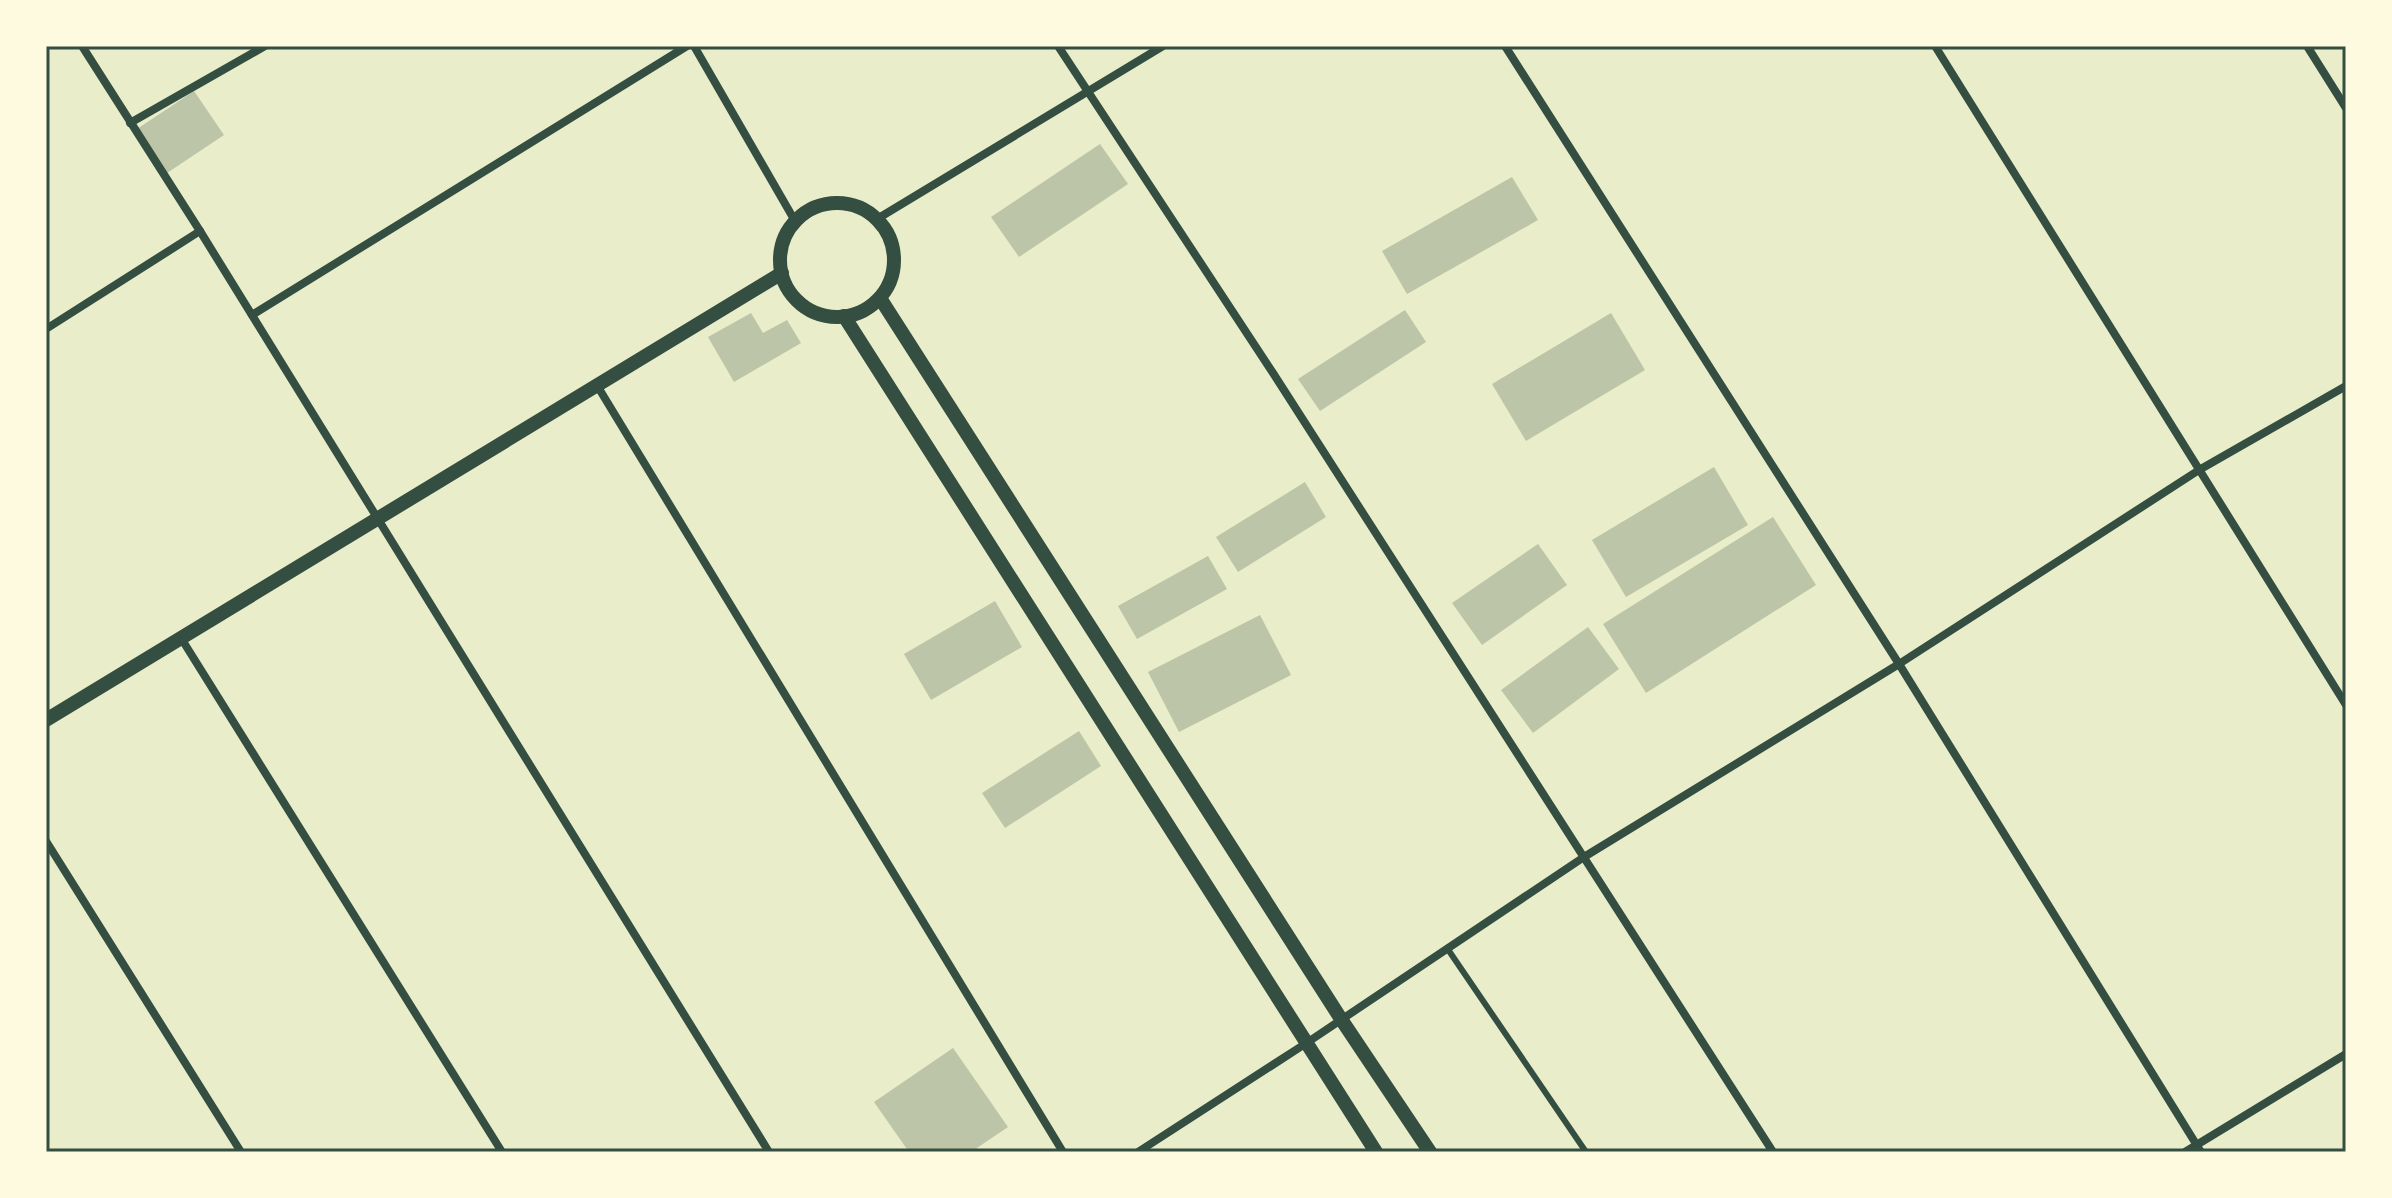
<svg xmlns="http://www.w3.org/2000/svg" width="2392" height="1198" font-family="'Public Sans',sans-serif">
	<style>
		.building { fill: #bcc5a7 }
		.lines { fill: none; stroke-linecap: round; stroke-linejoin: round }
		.service { stroke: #344e41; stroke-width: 6 }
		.minor { stroke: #344e41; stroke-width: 8 }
		.tertiary { stroke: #344e41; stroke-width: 14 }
		.neatline { fill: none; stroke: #344e41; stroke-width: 3 }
	</style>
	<rect width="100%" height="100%" fill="#e9edc9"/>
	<!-- building -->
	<g class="building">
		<path d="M 194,91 L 224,135 L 167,173 L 137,129 Z"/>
		<path d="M 1100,144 L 1128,184 L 1019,257 L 991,217 Z"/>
		<path d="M 1512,177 L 1538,220 L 1407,294 L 1382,251 Z"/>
		<path d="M 1405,310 L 1426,342 L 1320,411 L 1298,379 Z"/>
		<path d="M 751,313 L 763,333 L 787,320 L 801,343 L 734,382 L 708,337 Z"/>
		<path d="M 1611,313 L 1645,370 L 1526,441 L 1492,384 Z"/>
		<path d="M 1714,467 L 1748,525 L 1626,597 L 1592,540 Z"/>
		<path d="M 1305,482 L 1326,517 L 1238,572 L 1216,537 Z"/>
		<path d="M 1773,517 L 1816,585 L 1646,693 L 1603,624 Z"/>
		<path d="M 1538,544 L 1567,585 L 1482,645 L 1452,603 Z"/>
		<path d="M 1208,556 L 1227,589 L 1137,639 L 1118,606 Z"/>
		<path d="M 995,601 L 1022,647 L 931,700 L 904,654 Z"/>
		<path d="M 1260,615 L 1291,675 L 1179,732 L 1148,672 Z"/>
		<path d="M 1588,627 L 1619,669 L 1533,733 L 1501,690 Z"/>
		<path d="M 1079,731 L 1101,766 L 1005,828 L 982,793 Z"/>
		<path d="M 953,1048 L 1008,1127 L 971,1152 L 909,1152 L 874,1102 Z"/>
	</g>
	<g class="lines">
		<!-- service -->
		<path class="service" d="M 1447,948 L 1586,1152"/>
		<!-- minor -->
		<g class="minor">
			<path d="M 82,46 L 200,231 L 769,1152"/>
			<path d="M 694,46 L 795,221"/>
			<path d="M 1058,46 L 1273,373 L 1773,1152"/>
			<path d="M 1505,46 L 1899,664 L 2201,1152"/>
			<path d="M 1935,46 L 2346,705"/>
			<path d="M 2307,46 L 2346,108"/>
			<path d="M 130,123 L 265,46"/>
			<path d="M 877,219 L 1163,46"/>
			<path d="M 252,315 L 687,46"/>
			<path d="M 46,329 L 200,231"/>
			<path d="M 598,387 L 1063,1152"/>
			<path d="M 181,638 L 502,1152"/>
			<path d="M 46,841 L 241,1152"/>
			<path d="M 1138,1152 L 1305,1044 L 1584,857 L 1899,664 L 2199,470 L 2346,386"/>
			<path d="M 2185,1152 L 2346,1054"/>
		</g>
		<!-- tertiary -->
		<g class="tertiary">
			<circle cx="837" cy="260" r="57"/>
			<path d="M 880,298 L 1341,1019 L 1430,1152"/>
			<path d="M 844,316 L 1376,1152"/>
			<path d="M 46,720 L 782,273"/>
		</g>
	</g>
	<!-- border -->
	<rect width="2392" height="1198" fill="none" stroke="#fefae0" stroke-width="96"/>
	<rect x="48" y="48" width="2296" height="1102" class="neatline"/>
</svg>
